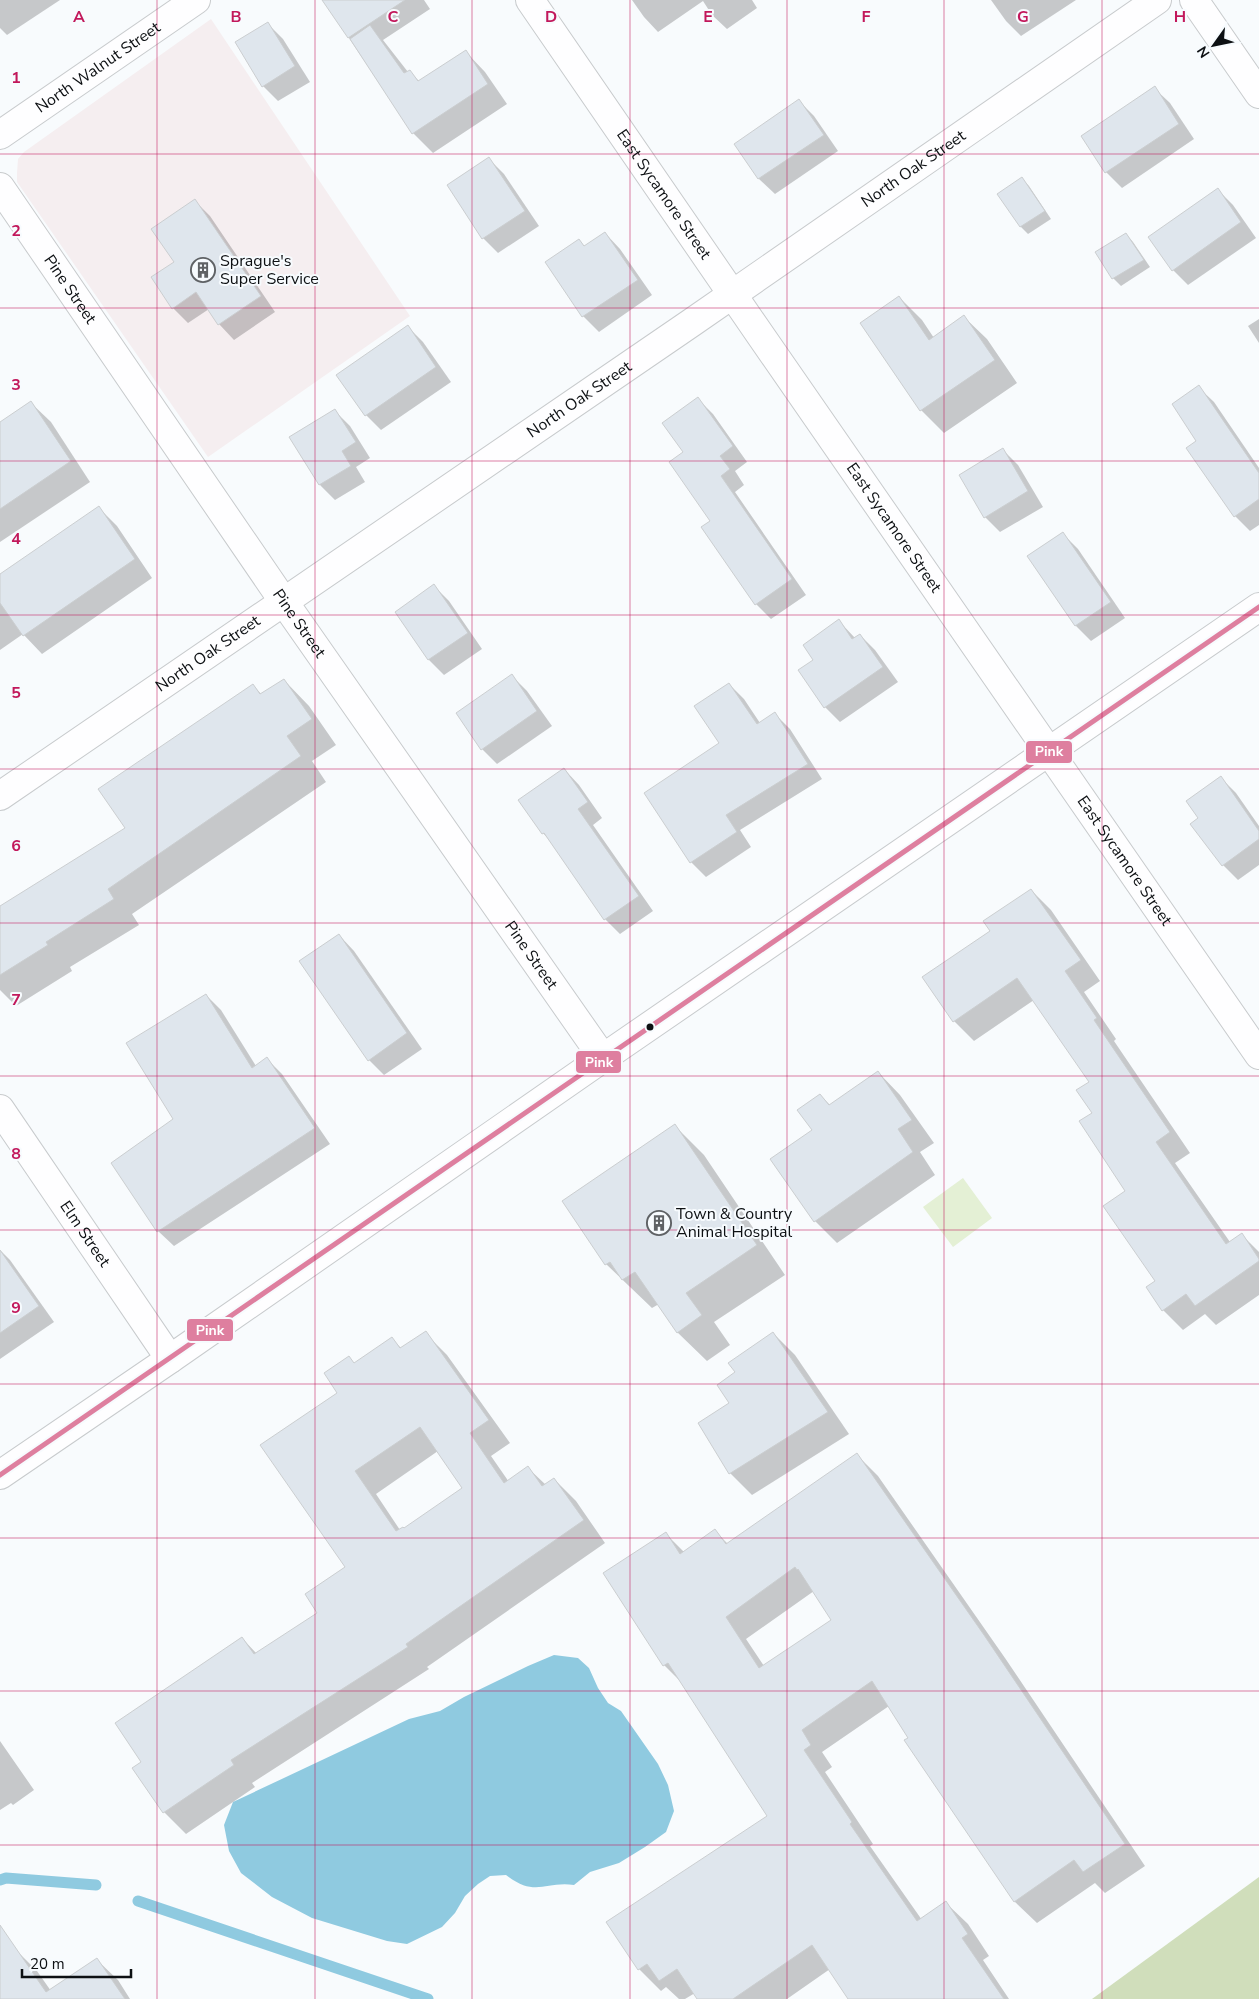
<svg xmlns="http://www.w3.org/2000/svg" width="1259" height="1999" font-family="'Nunito Sans',sans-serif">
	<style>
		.commercial { fill: #f5eef0 }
		.green { fill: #e4f0d5 }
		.forest { fill: #d0debb }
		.water { fill: #8fcae0 }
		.shadow { fill: #0003; fill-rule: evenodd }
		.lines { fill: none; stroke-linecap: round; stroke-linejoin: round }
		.stream { stroke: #8fcae0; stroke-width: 11 }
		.building { fill: #dfe6ed; stroke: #cbced0; fill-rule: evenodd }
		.minor-casing { stroke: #c8cbcd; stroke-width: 30 }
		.tertiary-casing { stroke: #c8cbcd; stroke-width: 30 }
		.secondary-casing { stroke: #c8cbcd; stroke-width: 30 }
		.minor { stroke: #fefeff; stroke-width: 28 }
		.tertiary { stroke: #fefeff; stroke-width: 28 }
		.secondary { stroke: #fefeff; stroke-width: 28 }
		.bus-1-casing { stroke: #f7fbfe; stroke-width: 9 }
		.bus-1 { stroke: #de7f9f; stroke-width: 5 }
		.grid { fill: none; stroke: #c2185b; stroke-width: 1; stroke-opacity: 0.55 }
		.bus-dot { fill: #0d1013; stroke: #f7fbfe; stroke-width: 2 }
		.labels { text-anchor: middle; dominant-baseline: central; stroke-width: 4; stroke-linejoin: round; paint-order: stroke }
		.street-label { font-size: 16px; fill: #0d1013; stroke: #f7fbfe }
		.poi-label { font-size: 16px; fill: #0d1013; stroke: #f7fbfe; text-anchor: start }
		.grid-label { font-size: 16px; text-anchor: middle; font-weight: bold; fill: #c2185b; stroke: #f7fbfe; stroke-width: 4; stroke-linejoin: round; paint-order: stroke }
		.line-badge { stroke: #f7fbfe; stroke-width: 2 }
		.badge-label { font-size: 14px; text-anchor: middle; font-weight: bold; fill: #fff }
	</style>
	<rect width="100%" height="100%" fill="#f8fbfd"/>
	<!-- commercial -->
	<path class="commercial" d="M 211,19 L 410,316 L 208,457 L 17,182 L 17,173 L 18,159 L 24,152 Z"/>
	<!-- green -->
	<path class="green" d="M 963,1178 L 992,1218 L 953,1247 L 923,1207 Z"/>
	<!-- forest -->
	<path class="forest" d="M 1259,1877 L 1259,1999 L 1092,1999 Z"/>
	<!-- water -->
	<path class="water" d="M 554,1655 L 578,1658 L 589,1668 L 598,1688 L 608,1703 L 621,1711 L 658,1764 L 668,1785 L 674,1811 L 666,1832 L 645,1847 L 619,1863 L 590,1872 L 574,1885 C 544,1881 536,1898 506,1875 L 490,1876 L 478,1884 L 465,1896 L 455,1913 L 442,1927 L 407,1944 L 387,1941 L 312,1918 L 272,1897 L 241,1873 L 229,1851 L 224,1825 L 233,1802 L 409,1719 L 440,1711 L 464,1697 L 528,1666 Z"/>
	<!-- shadow -->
	<g class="shadow">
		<path d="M 0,0 L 60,0 L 7,35 L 0,28 Z"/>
		<path d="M 337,0 L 424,0 L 430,9 L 383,40 L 408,72 L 409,71 L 420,82 L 466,52 L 485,72 L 507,104 L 433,153 L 413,133 L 328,7 Z"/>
		<path d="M 632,0 L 752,0 L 757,8 L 727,29 L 712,15 L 703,1 L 658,32 L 644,17 Z"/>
		<path d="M 991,0 L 1076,0 L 1021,36 L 1006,21 Z"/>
		<path d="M 268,24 L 283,39 L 310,82 L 278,101 L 263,86 Z"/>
		<path d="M 1154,88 L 1170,103 L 1194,139 L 1122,188 L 1106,172 L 1082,136 Z"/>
		<path d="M 799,101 L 814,116 L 838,151 L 775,194 L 759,179 L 736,144 Z"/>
		<path d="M 489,159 L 504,174 L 539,226 L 498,253 L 483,238 Z"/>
		<path d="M 1022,179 L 1029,186 L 1051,219 L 1028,234 L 1021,227 L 999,194 Z"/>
		<path d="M 1218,190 L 1233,205 L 1256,238 L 1188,285 L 1173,270 Z"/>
		<path d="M 195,201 L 210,216 L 275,312 L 234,340 L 219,324 L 209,309 L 188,323 L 173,308 L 176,262 Z"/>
		<path d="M 605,233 L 620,249 L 652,295 L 599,332 L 583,316 L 547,262 L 579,240 L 585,247 Z"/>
		<path d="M 1126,234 L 1133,242 L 1150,267 L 1121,286 L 1113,278 L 1097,253 Z"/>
		<path d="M 899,297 L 922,320 L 934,338 L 964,317 L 987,339 L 1017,383 L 944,433 L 921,410 L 861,323 Z"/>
		<path d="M 1259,319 L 1259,343 L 1248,326 Z"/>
		<path d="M 408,327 L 423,342 L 451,382 L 381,430 L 366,415 L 338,375 Z"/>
		<path d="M 1198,387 L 1214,402 L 1259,468 L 1259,525 L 1250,531 L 1235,516 L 1197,442 Z"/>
		<path d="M 698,399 L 713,414 L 747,462 L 735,471 L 744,485 L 735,492 L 806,595 L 771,619 L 756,604 L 712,521 L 684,452 Z"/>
		<path d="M 31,403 L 51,422 L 90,482 L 0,542 L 0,423 Z"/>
		<path d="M 335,411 L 350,426 L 370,458 L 356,467 L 365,482 L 335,500 L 320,485 L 291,438 Z"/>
		<path d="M 1003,450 L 1018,465 L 1043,507 L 1000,532 L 985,517 Z"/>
		<path d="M 99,508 L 117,526 L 152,578 L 42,654 L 23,634 L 0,650 L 0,576 Z"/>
		<path d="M 1062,533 L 1078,549 L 1125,618 L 1091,641 L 1076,626 L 1029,556 Z"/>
		<path d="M 434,586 L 449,601 L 482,649 L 444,675 L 429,660 L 396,612 Z"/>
		<path d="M 839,621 L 855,638 L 860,635 L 875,650 L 898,682 L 840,722 L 825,707 L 815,660 Z"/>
		<path d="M 512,676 L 527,691 L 552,726 L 497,764 L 482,749 Z"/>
		<path d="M 284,680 L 309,706 L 336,745 L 312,761 L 326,782 L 132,914 L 139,925 L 70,967 L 72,971 L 16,1006 L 0,990 L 0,907 L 127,828 L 253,685 L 262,695 Z"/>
		<path d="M 729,684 L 744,699 L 760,723 L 775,714 L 790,729 L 822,779 L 740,830 L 751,847 L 706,877 L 691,862 L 720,744 Z"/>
		<path d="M 564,769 L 579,785 L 602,818 L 593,825 L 653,911 L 620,934 L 605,919 L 551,842 L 543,833 Z"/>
		<path d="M 1221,778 L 1236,793 L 1259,826 L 1259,865 L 1238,880 L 1223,865 L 1200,818 Z"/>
		<path d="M 1031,890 L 1051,910 L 1100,981 L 1084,992 L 1116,1039 L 1114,1041 L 1190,1153 L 1175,1163 L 1230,1242 L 1242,1235 L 1259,1252 L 1259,1295 L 1216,1325 L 1205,1314 L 1183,1330 L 1163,1310 L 1157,1281 L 1127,1191 L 1093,1113 L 1091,1082 L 1034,1000 L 974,1041 L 954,1021 L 992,931 Z"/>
		<path d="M 339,935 L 354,951 L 422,1049 L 384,1075 L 369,1060 Z"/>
		<path d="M 206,995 L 221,1010 L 256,1066 L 267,1059 L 282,1074 L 330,1144 L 174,1246 L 158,1231 L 175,1120 Z"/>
		<path d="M 878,1072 L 900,1095 L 934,1143 L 920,1152 L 935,1175 L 837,1243 L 815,1221 L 813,1130 L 820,1095 L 831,1106 Z"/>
		<path d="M 675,1126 L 704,1155 L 785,1275 L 714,1322 L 730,1345 L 707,1361 L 677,1332 L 659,1304 L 652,1308 L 606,1264 L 564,1201 Z"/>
		<path d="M 0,1250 L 10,1260 L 54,1322 L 0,1359 Z"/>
		<path d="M 425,1333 L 447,1355 L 510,1443 L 491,1456 L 509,1482 L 528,1468 L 546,1485 L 554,1479 L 576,1501 L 605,1543 L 427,1667 L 429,1669 L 252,1783 L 255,1787 L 186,1834 L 164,1812 L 143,1762 L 242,1638 L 257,1654 L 319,1614 L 347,1568 L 339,1393 L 349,1358 L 355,1364 L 392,1339 L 402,1349 ZM 438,1451 L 463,1488 L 404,1530 L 400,1530 L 376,1494 Z"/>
		<path d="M 773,1333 L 795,1355 L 849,1434 L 752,1495 L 730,1473 L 731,1403 L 737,1372 Z"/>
		<path d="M 857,1455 L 878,1476 L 1005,1658 L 1145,1866 L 1105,1893 L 1095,1883 L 1037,1923 L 1015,1902 L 906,1741 L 910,1738 L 889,1706 L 822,1752 L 832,1767 L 825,1772 L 873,1844 L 870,1846 L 922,1920 L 946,1903 L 968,1924 L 989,1956 L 983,1960 L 1009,1999 L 850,1999 L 830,1969 L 787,1999 L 699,1999 L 695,1993 L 685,1999 L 679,1999 L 666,1987 L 661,1991 L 639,1969 L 769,1816 L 683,1684 L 664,1665 L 605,1574 L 666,1534 L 685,1553 L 715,1531 L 728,1544 ZM 814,1591 L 832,1620 L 764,1666 L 746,1639 Z"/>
		<path d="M 0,1741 L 34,1790 L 13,1805 L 11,1803 L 0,1810 Z"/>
		<path d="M 17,1951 L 37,1971 L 51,1991 L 97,1960 L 118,1980 L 130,1999 L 0,1999 L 0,1962 Z"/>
	</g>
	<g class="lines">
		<!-- stream -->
		<g class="stream">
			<path d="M 0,1880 L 6,1878 L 96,1885"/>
			<path d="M 138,1901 L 428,1999"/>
		</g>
	</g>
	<!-- building -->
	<g class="building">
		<path d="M 322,0 L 405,0 L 348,38 Z"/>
		<path d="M 268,22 L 295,66 L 262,87 L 235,42 Z"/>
		<path d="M 370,25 L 404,73 L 410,70 L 418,81 L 466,50 L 488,84 L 412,134 L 350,39 Z"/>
		<path d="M 1155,86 L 1179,124 L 1105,173 L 1081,136 Z"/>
		<path d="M 799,99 L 824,135 L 758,179 L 734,144 Z"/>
		<path d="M 489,157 L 525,211 L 482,239 L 447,185 Z"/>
		<path d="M 1022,177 L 1045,211 L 1020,227 L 997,194 Z"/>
		<path d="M 1218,188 L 1241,222 L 1172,271 L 1148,237 Z"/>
		<path d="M 195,199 L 261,296 L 218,325 L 196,292 L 172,309 L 151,277 L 174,262 L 151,229 Z"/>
		<path d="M 605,232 L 638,280 L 582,317 L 545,262 L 579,239 L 584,246 Z"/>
		<path d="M 1126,233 L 1144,260 L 1112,279 L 1095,252 Z"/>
		<path d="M 899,296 L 929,340 L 964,315 L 995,360 L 920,411 L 860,323 Z"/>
		<path d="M 408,325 L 436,367 L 365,416 L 336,375 Z"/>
		<path d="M 1199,385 L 1259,473 L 1259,499 L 1234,517 L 1186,448 L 1196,441 L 1172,404 Z"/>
		<path d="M 698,397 L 733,446 L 720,456 L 730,469 L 721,476 L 792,579 L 755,605 L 701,527 L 710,521 L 669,462 L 683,452 L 662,423 Z"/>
		<path d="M 31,401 L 71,461 L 0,509 L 0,422 Z"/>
		<path d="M 335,409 L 356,442 L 342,451 L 351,466 L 319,485 L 289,437 Z"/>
		<path d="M 1003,448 L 1028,491 L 984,518 L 959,475 Z"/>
		<path d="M 99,506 L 135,559 L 23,636 L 0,603 L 0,574 Z"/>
		<path d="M 1063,532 L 1111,602 L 1075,626 L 1027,556 Z"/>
		<path d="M 434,584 L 468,633 L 428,660 L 395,612 Z"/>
		<path d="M 839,619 L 852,639 L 860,634 L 883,667 L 824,708 L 798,670 L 813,660 L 803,645 Z"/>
		<path d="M 512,674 L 537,711 L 481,750 L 456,713 Z"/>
		<path d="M 284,679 L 312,719 L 287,736 L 301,756 L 108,889 L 114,899 L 46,942 L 48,945 L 0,975 L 0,906 L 125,828 L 98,789 L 253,684 L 260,694 Z"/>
		<path d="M 729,683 L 757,724 L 775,712 L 808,764 L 726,815 L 737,832 L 690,863 L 644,793 L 719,743 L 694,706 Z"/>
		<path d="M 564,768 L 588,802 L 578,809 L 639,896 L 604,920 L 544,833 L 542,834 L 518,800 Z"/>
		<path d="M 1221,776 L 1259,831 L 1259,839 L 1222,866 L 1190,824 L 1198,818 L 1186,801 Z"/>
		<path d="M 1031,889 L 1081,960 L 1065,971 L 1097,1018 L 1094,1020 L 1170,1132 L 1156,1142 L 1226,1244 L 1242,1233 L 1259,1259 L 1259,1261 L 1195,1306 L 1186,1294 L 1162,1311 L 1146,1287 L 1155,1281 L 1103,1206 L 1125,1191 L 1079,1121 L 1092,1113 L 1076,1090 L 1089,1082 L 1017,978 L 953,1022 L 922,977 L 990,931 L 983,921 Z"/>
		<path d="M 339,934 L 407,1033 L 368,1061 L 299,961 Z"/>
		<path d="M 206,994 L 252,1068 L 267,1057 L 315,1128 L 157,1232 L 111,1163 L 173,1119 L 126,1043 Z"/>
		<path d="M 878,1071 L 912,1120 L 898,1129 L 913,1152 L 814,1222 L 770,1159 L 812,1130 L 797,1110 L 820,1094 L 829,1105 Z"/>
		<path d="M 675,1124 L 757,1245 L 686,1293 L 702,1315 L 677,1333 L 635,1272 L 622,1280 L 610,1262 L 605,1265 L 562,1201 Z"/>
		<path d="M 0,1250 L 39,1306 L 0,1333 Z"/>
		<path d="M 426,1331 L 489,1420 L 470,1433 L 504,1483 L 528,1466 L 542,1486 L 554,1478 L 584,1520 L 406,1644 L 408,1647 L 231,1760 L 234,1765 L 163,1813 L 132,1768 L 141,1762 L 115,1723 L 242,1637 L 254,1654 L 317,1613 L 305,1594 L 345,1567 L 260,1445 L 337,1393 L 324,1373 L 349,1356 L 354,1363 L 392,1337 L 400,1348 ZM 420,1427 L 462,1488 L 404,1528 L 403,1527 L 396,1531 L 355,1471 Z"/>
		<path d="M 773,1332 L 828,1412 L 729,1474 L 698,1423 L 729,1403 L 717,1385 L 735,1372 L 728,1363 Z"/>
		<path d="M 857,1453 L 984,1635 L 1125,1844 L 1083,1872 L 1074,1860 L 1014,1902 L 904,1740 L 908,1738 L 872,1681 L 802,1730 L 811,1745 L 804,1750 L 852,1822 L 850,1824 L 917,1921 L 946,1901 L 968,1934 L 962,1938 L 1004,1999 L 848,1999 L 812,1945 L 733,1999 L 697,1999 L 677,1969 L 659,1981 L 647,1964 L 638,1970 L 606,1922 L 767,1816 L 668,1663 L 663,1666 L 603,1573 L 666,1532 L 680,1554 L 715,1529 L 726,1544 ZM 795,1567 L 797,1570 L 798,1569 L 831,1620 L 759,1668 L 726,1617 Z"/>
		<path d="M 0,1925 L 46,1992 L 97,1958 L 125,1999 L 0,1999 Z"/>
	</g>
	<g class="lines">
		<defs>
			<g id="minor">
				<path id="s1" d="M 530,0 L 761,336 L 1259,1055"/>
				<path d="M 1194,0 L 1259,94"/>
				<path id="s2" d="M 0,135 L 196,0"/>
				<path id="s3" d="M 0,796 L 691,323 L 1157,0"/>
				<path id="s4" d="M 0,1109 L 170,1359"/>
			</g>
			<g id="tertiary">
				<path id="s5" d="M 0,187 L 284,602 L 603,1058"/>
			</g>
			<path id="secondary" d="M 0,1475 L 170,1359 L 603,1058 L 1259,607"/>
		</defs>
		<!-- minor casing -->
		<use href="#minor" class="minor-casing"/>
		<!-- tertiary casing -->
		<use href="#tertiary" class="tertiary-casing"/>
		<!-- secondary casing -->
		<use href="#secondary" class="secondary-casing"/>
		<!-- minor -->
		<use href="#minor" class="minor"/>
		<!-- tertiary -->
		<use href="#tertiary" class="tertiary"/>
		<!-- secondary -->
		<use href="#secondary" class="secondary"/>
		<defs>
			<path id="bus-1" d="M 0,1475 L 1259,607"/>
		</defs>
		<!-- bus-1 casing -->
		<use href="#bus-1" class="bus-1-casing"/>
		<!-- bus-1 -->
		<use href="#bus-1" class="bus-1"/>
	</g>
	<!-- grid -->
	<path class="grid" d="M 157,0 L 157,1999M 315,0 L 315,1999M 472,0 L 472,1999M 630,0 L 630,1999M 787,0 L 787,1999M 944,0 L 944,1999M 1102,0 L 1102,1999M 0,154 L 1259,154M 0,308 L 1259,308M 0,461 L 1259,461M 0,615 L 1259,615M 0,769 L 1259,769M 0,923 L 1259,923M 0,1076 L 1259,1076M 0,1230 L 1259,1230M 0,1384 L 1259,1384M 0,1538 L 1259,1538M 0,1691 L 1259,1691M 0,1845 L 1259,1845"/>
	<!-- icons -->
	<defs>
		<symbol id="building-ring" viewBox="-11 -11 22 22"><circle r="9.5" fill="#f7fbfe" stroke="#5f6265" stroke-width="1.5"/><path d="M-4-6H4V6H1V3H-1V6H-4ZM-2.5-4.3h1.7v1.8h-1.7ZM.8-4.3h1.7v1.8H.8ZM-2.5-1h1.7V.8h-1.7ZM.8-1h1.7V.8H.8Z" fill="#5f6265"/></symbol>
	</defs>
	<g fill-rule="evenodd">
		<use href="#building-ring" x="189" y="256" width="28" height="28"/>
		<use href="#building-ring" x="645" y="1209" width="28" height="28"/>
	</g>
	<!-- markers -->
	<circle class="bus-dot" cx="650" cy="1027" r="4.5"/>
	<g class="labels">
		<!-- street labels -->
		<g class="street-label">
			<text stroke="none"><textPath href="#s2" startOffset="119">North Walnut Street</textPath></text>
			<text stroke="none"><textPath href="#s3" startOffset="1108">North Oak Street</textPath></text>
			<text stroke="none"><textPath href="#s1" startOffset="236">East Sycamore Street</textPath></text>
			<text stroke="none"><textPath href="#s5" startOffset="124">Pine Street</textPath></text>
			<text stroke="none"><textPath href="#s3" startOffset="702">North Oak Street</textPath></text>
			<text stroke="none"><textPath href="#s1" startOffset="641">East Sycamore Street</textPath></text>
			<text stroke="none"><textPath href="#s5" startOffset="529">Pine Street</textPath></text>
			<text stroke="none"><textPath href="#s3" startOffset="252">North Oak Street</textPath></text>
			<text stroke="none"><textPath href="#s1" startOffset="1046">East Sycamore Street</textPath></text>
			<text stroke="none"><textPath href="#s5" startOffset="934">Pine Street</textPath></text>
			<text stroke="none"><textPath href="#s4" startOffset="151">Elm Street</textPath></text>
		</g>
		<!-- poi labels -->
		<g class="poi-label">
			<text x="220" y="261">Sprague's<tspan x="220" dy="18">Super Service</tspan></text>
			<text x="676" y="1214">Town &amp; Country<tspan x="676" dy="18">Animal Hospital</tspan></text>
		</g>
	</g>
	<g class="grid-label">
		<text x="79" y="22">A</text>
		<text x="236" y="22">B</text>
		<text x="393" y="22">C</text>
		<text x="551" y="22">D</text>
		<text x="708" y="22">E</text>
		<text x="866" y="22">F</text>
		<text x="1023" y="22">G</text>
		<text x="1180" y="22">H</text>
		<text x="16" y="83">1</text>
		<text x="16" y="236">2</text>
		<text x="16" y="390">3</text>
		<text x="16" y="544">4</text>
		<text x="16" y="698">5</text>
		<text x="16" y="851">6</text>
		<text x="16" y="1005">7</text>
		<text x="16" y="1159">8</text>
		<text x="16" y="1313">9</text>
	</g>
	<g class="line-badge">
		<rect x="1025" y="740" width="48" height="24" rx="5" fill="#de7f9f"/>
		<rect x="575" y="1050" width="47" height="24" rx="5" fill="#de7f9f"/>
		<rect x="186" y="1318" width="48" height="24" rx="5" fill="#de7f9f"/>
	</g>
	<g class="badge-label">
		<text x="1049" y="756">Pink</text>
		<text x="599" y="1067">Pink</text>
		<text x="210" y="1335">Pink</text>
	</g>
	<!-- north arrow -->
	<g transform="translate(1214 45) rotate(237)" stroke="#f7fbfe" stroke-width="4" paint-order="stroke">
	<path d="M0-4L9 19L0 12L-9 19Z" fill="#0d1013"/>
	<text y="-8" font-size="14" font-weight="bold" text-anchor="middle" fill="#0d1013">N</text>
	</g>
	<!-- scale -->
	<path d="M22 1969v8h109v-8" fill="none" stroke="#0d1013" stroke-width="2.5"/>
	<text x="30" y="1969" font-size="15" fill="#0d1013" stroke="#f7fbfe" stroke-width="4" paint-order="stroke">20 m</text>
</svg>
